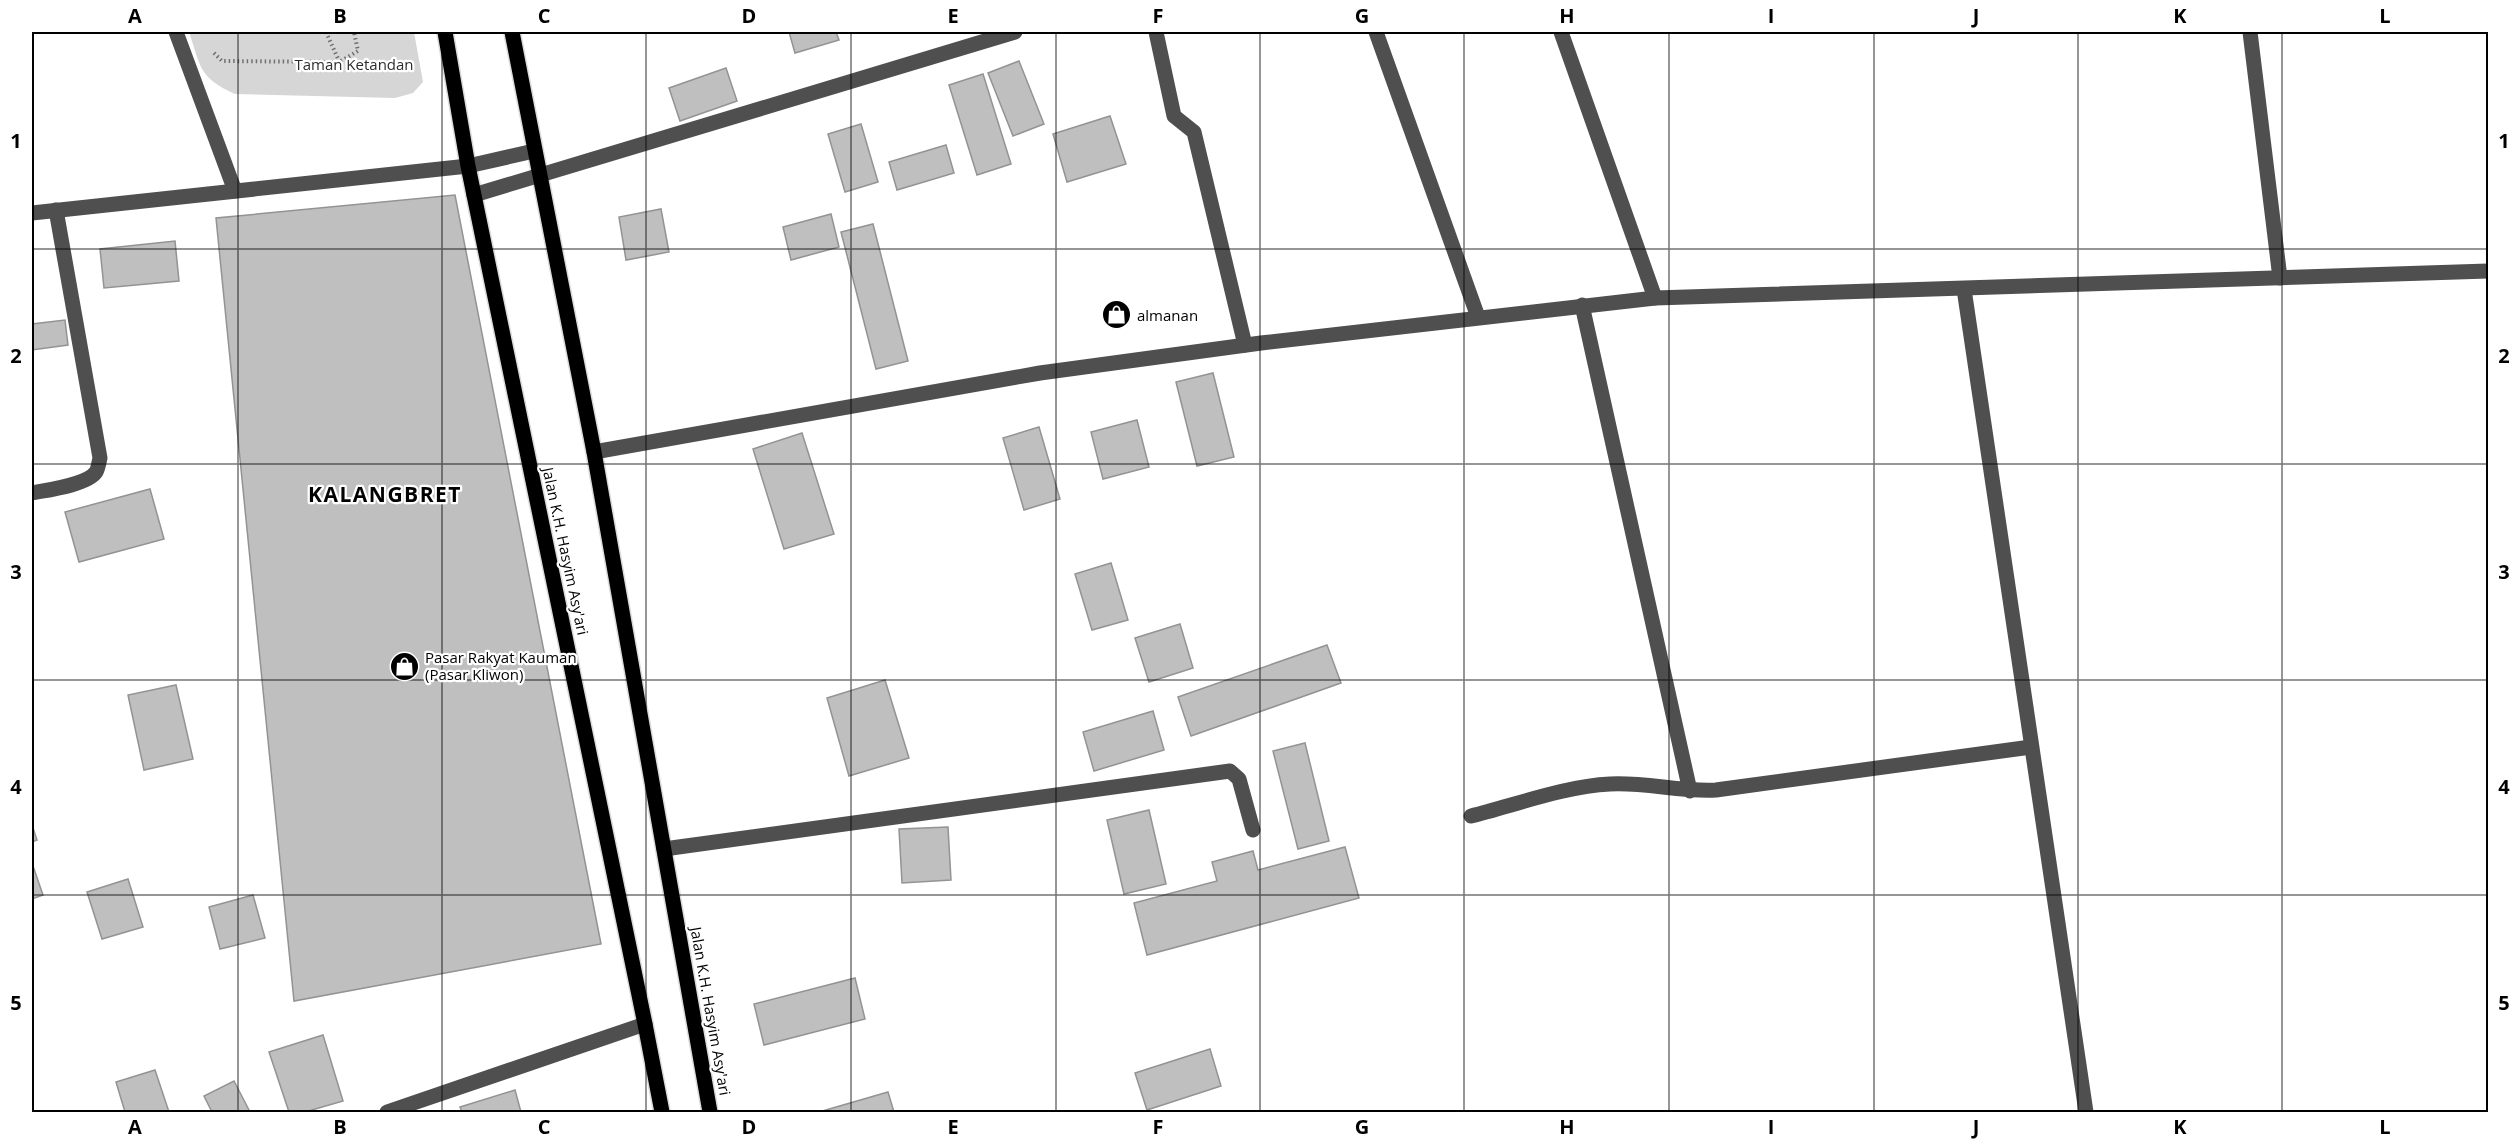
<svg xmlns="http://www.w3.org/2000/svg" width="2520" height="1144" font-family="'Open Sans',sans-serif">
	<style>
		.green { fill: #d6d6d6 }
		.building { fill: #bfbfbf; stroke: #939393; stroke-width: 1.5 }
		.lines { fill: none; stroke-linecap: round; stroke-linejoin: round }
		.major-casing { stroke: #dbdbdb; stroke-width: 18 }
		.path { stroke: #717171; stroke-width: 4; stroke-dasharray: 1.5 3; stroke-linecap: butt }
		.minor { stroke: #4f4f4f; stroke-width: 15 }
		.major { stroke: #000; stroke-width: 15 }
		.grid { fill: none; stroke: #000; stroke-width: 1.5; stroke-opacity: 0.55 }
		.labels { text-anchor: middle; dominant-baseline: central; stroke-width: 4.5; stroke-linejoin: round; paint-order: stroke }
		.park-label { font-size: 15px; fill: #2d2d2d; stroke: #fff }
		.poi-label { font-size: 15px; fill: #000; stroke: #fff; text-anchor: start }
		.street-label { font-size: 15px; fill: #000; stroke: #fff }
		.district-label { font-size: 21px; font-weight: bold; letter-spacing: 1.5px; fill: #000; stroke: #fff }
		.neatline { fill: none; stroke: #000; stroke-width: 2 }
		.grid-label { font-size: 20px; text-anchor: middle; font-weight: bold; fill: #000 }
	</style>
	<rect width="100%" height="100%" fill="#fff"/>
	<!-- green -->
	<path class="green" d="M 189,32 L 414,32 L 423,82 L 413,93 L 395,98 L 235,94 C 198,77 201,67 189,32 Z"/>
	<!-- building -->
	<g class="building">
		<path d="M 789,32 L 836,32 L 839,40 L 795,53 Z"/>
		<path d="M 1019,61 L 1044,124 L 1013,136 L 988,73 Z"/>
		<path d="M 726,68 L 737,101 L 680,121 L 669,88 Z"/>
		<path d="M 983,74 L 1011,164 L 977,175 L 949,85 Z"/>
		<path d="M 1110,116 L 1126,164 L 1067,182 L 1053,134 Z"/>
		<path d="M 861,124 L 878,182 L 845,192 L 828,134 Z"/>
		<path d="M 946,145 L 954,173 L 897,190 L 889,162 Z"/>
		<path d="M 455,195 L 601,944 L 294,1001 L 216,218 Z"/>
		<path d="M 661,209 L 669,252 L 626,260 L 619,217 Z"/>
		<path d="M 831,214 L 839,247 L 791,260 L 783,227 Z"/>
		<path d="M 873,224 L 908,361 L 876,369 L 841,232 Z"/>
		<path d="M 175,241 L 179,281 L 104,288 L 100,249 Z"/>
		<path d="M 65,320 L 68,345 L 32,350 L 32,324 Z"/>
		<path d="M 1213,373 L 1234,457 L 1197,466 L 1176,382 Z"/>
		<path d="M 1137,420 L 1149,467 L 1103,479 L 1091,432 Z"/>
		<path d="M 1039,427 L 1060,499 L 1024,510 L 1003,438 Z"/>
		<path d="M 802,433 L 834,534 L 784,549 L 753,449 Z"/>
		<path d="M 150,489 L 164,539 L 79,562 L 65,512 Z"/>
		<path d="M 1111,563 L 1128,620 L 1092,630 L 1075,574 Z"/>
		<path d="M 1180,624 L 1193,668 L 1149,682 L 1135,638 Z"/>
		<path d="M 1327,645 L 1341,683 L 1191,736 L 1178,697 Z"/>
		<path d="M 885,680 L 909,758 L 849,776 L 827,698 Z"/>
		<path d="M 176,685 L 193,759 L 144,770 L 128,695 Z"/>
		<path d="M 1153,711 L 1164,750 L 1094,771 L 1083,732 Z"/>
		<path d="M 1305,743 L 1329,841 L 1298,849 L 1273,751 Z"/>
		<path d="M 1149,810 L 1166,884 L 1124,894 L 1107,820 Z"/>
		<path d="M 32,825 L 37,840 L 32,842 Z"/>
		<path d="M 948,827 L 951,880 L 902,883 L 899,829 Z"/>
		<path d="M 1345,847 L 1359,898 L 1147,955 L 1134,903 L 1217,881 L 1212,862 L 1253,851 L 1258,870 Z"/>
		<path d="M 32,863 L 43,895 L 32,899 Z"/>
		<path d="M 128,879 L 143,927 L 102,939 L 87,892 Z"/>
		<path d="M 253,895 L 265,938 L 220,949 L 209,907 Z"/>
		<path d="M 855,978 L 865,1019 L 764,1045 L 754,1004 Z"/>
		<path d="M 323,1035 L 343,1101 L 305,1112 L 289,1112 L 269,1052 Z"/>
		<path d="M 1210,1049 L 1221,1086 L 1147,1110 L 1135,1073 Z"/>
		<path d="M 155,1070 L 169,1112 L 125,1112 L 116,1082 Z"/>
		<path d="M 234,1081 L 250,1112 L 212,1112 L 204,1096 Z"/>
		<path d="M 515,1090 L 521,1112 L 462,1112 L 460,1107 Z"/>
		<path d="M 888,1092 L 894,1112 L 819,1112 Z"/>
	</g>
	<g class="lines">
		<defs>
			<g id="major">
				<path d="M 445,32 L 468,166 L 645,1024 L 662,1112"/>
				<path d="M 512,32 L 594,452 L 710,1112"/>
			</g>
		</defs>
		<!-- major casing -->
		<use href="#major" class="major-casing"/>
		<!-- path -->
		<g class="path">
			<path d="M 326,32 L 339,61"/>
			<path d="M 214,53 L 222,61 L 339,62 L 358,51 L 354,32"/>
		</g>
		<!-- minor -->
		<g class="minor">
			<path d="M 176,32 L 235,191"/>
			<path d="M 1156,32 L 1174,116 L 1194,132 L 1245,345"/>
			<path d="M 1376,32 L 1478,317"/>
			<path d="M 1561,32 L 1655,298"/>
			<path d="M 2250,32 L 2280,278"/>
			<path d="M 474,195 L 1015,32"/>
			<path d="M 32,213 L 468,166 L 534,151"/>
			<path d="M 1964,289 L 2086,1112"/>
			<path d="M 1582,305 L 1690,791"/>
			<path d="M 594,452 L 1040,373 L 1261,343 L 1655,298 L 2488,271"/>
			<path d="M 32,493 C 47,490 87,485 96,472 C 98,469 99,462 100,458 L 56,210"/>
			<path d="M 1471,816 C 1515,805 1566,786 1610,784 C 1646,782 1680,792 1716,790 L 2031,747"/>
			<path d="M 664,849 L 1230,771 L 1239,779 L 1253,830"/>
			<path d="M 387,1112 L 645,1024"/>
		</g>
		<!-- major -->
		<use href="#major" class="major"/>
	</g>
	<!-- grid -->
	<path class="grid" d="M 238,32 L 238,1112M 442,32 L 442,1112M 646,32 L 646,1112M 851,32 L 851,1112M 1056,32 L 1056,1112M 1260,32 L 1260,1112M 1464,32 L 1464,1112M 1669,32 L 1669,1112M 1874,32 L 1874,1112M 2078,32 L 2078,1112M 2282,32 L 2282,1112M 32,249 L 2488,249M 32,464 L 2488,464M 32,680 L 2488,680M 32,895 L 2488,895"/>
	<!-- icons -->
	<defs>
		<symbol id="shop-disc" viewBox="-11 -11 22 22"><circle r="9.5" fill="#000" stroke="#fff"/><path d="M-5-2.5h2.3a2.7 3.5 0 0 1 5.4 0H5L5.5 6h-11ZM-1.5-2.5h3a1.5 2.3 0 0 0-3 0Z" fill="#fff"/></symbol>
	</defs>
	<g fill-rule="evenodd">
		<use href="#shop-disc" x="1100" y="298" width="33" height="33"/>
		<use href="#shop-disc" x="388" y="650" width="33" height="33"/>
	</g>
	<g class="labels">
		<!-- park labels -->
		<g class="park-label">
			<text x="354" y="64">Taman Ketandan</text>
		</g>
		<!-- poi labels -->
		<g class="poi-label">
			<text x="1137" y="315">almanan</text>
			<text x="425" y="657">Pasar Rakyat Kauman<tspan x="425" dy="17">(Pasar Kliwon)</tspan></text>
		</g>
		<!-- street labels -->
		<g class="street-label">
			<text transform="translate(566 551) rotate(78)">Jalan K.H. Hasyim Asy'ari</text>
			<text transform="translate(711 1011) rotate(80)">Jalan K.H. Hasyim Asy'ari</text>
		</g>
		<!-- district labels -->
		<g class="district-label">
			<text x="385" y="494">KALANGBRET</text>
		</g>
	</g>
	<!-- border -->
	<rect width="2520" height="1144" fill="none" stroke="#ffffff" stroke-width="66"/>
	<rect x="33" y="33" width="2454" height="1078" class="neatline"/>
	<g class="grid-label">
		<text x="135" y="23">A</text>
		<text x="340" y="23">B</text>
		<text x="544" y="23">C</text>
		<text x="749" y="23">D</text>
		<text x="953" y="23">E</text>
		<text x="1158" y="23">F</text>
		<text x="1362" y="23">G</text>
		<text x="1567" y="23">H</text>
		<text x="1771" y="23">I</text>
		<text x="1976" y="23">J</text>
		<text x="2180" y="23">K</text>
		<text x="2385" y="23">L</text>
		<text x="16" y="148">1</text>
		<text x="2504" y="148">1</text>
		<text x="16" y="363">2</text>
		<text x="2504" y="363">2</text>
		<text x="16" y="579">3</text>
		<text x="2504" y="579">3</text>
		<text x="16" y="794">4</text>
		<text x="2504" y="794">4</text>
		<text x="16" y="1010">5</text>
		<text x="2504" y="1010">5</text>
		<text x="135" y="1134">A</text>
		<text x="340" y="1134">B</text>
		<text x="544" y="1134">C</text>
		<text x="749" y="1134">D</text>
		<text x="953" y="1134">E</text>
		<text x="1158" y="1134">F</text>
		<text x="1362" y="1134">G</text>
		<text x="1567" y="1134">H</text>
		<text x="1771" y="1134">I</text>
		<text x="1976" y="1134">J</text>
		<text x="2180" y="1134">K</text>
		<text x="2385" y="1134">L</text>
	</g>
</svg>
